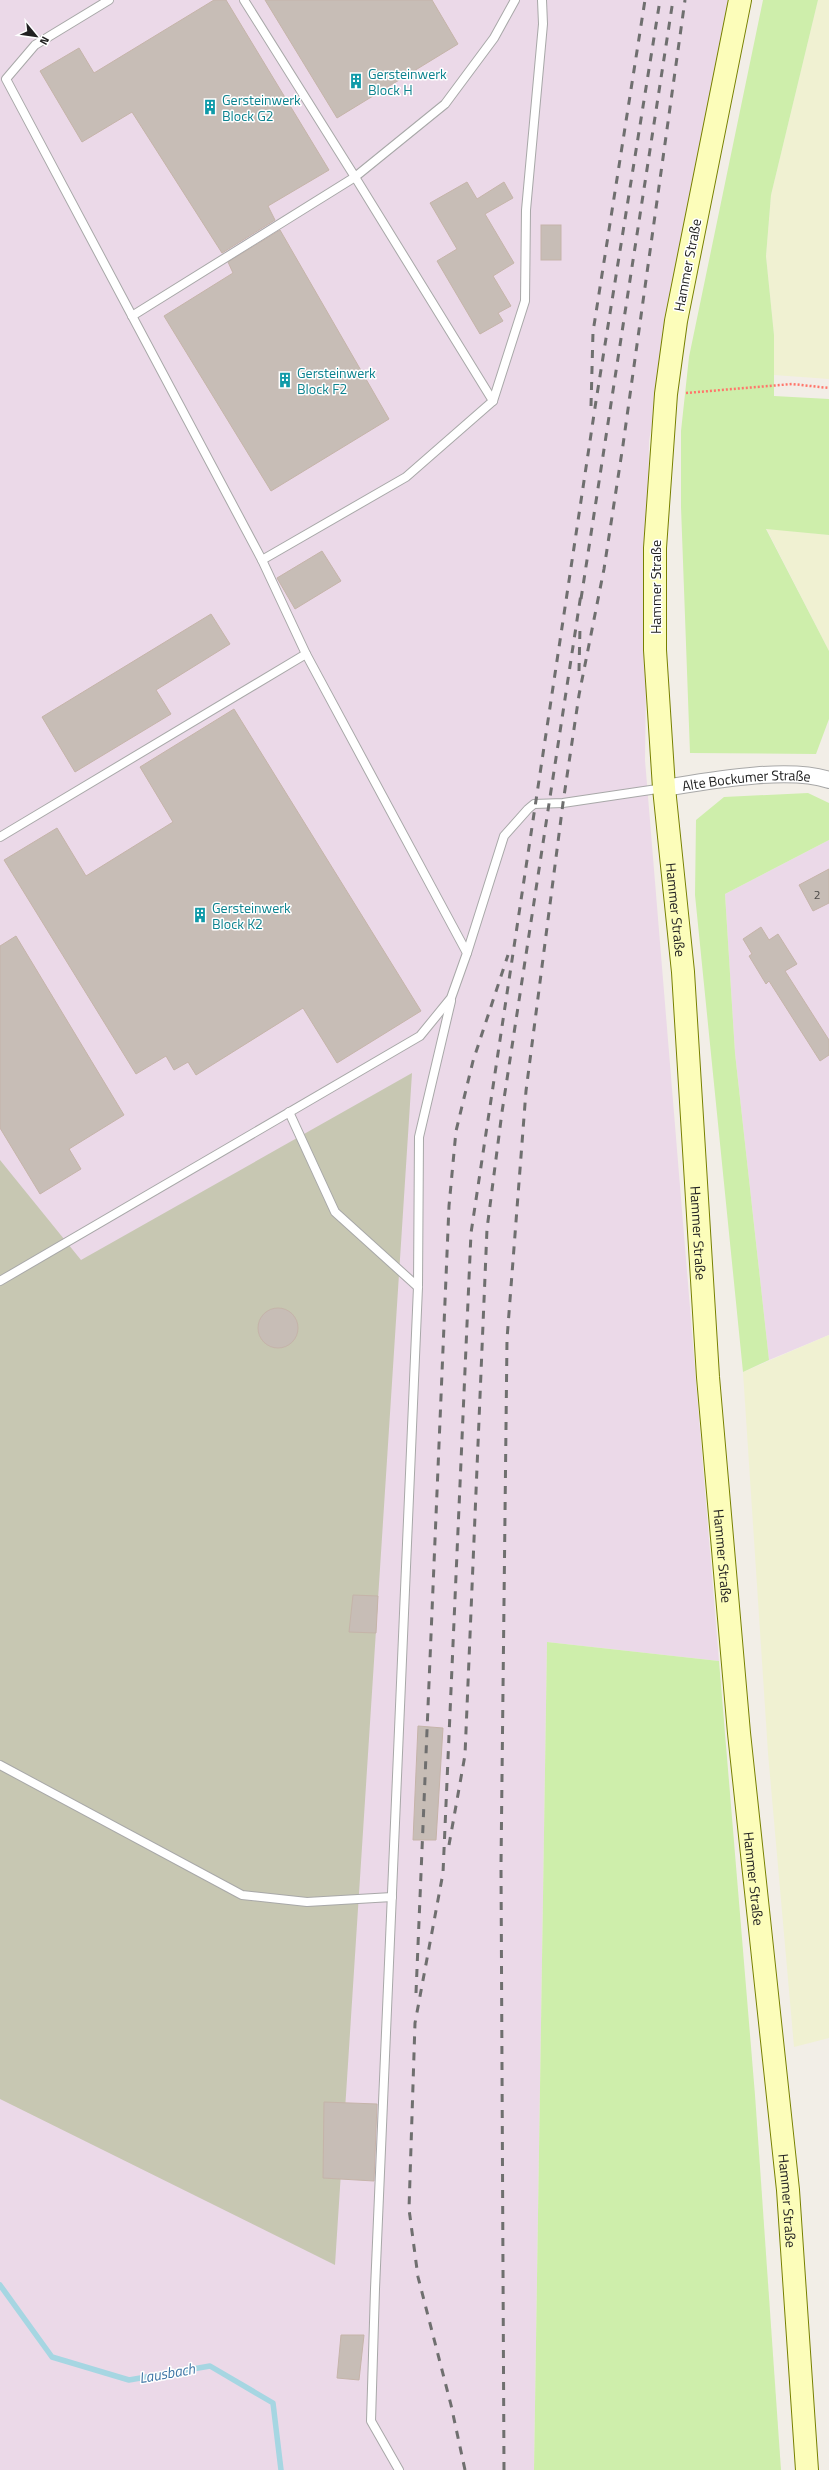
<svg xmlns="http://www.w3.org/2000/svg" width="829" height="2470" font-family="'Titillium Web',sans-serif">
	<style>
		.industrial { fill: #ebd9e8 }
		.construction { fill: #c7c7b2 }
		.farmland { fill: #f0f1d2 }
		.grass { fill: #ceeeab }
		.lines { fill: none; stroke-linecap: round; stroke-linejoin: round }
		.stream { stroke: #a6d6e2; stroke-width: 5.5 }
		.building { fill: #c7bdb6; stroke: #c5b4a9 }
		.lane-casing { stroke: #a8a8a8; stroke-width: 10 }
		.street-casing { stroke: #a8a8a8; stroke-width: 18 }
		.secondary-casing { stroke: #778000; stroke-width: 24 }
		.path { stroke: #ff766b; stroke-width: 2.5; stroke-dasharray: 2 2; stroke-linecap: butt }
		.lane { stroke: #fff; stroke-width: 8 }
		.street { stroke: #fff; stroke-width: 16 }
		.secondary { stroke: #fcfdba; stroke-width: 22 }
		.rail { stroke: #6f6f6f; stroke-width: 3; stroke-dasharray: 8 8; stroke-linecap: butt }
		.labels { text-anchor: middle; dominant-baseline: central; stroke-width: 3; stroke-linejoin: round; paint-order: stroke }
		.number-label { font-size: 12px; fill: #4a4846 }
		.culture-label { font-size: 14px; fill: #0d838f; stroke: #fff; text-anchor: start }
		.street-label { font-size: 14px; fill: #212121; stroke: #fff }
		.water-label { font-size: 15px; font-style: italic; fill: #4178a7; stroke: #fff }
	</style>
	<rect width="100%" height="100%" fill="#f2eee7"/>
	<!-- industrial -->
	<g class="industrial">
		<path d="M 0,0 L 728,0 L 649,441 L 645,760 L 719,1661 L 547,1642 L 534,2470 L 0,2470 Z"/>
		<path d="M 829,840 L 829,1335 L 769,1360 L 735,1053 L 725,894 Z"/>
	</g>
	<!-- construction -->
	<path class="construction" d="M 412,1073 L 335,2265 L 0,2099 L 0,1160 L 81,1260 Z"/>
	<!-- farmland -->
	<g class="farmland">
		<path d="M 818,0 L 829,0 L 829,379 L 774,375 L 774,335 L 766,256 L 771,195 Z"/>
		<path d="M 766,528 L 829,535 L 829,651 Z"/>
		<path d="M 829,1335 L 829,2038 L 794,2047 L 768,1753 L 743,1372 Z"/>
	</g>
	<!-- grass -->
	<g class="grass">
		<path d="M 763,0 L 818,0 L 771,195 L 766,256 L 774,335 L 774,396 L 829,399 L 829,535 L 766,529 L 829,651 L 829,719 L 816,754 L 690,753 L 681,507 L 681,431 L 689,357 Z"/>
		<path d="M 808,793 L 829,803 L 829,840 L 725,894 L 735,1053 L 769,1360 L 743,1372 L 695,895 L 696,820 L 724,797 Z"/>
		<path d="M 547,1642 L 719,1661 L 755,2095 L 781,2470 L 534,2470 Z"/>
	</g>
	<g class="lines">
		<!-- stream -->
		<path class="stream" d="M 0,2285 L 52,2357 L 129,2380 L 210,2366 L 273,2403 L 281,2470"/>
	</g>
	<!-- building -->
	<g class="building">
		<path d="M 214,0 L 226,0 L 329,170 L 268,206 L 275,220 L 222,253 L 132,112 L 82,142 L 40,71 L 79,48 L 94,73 Z"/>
		<path d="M 265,0 L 432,0 L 458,44 L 337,118 Z"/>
		<path d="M 467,182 L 477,199 L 504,182 L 513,198 L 485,214 L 514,263 L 493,276 L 511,306 L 498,313 L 503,321 L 480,334 L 437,261 L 457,249 L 430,203 Z"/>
		<rect x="541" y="225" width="20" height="35"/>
		<path d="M 280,230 L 389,419 L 271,491 L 164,316 L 233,273 L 228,262 Z"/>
		<path d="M 322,551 L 341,581 L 295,609 L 277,578 Z"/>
		<path d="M 211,614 L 230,644 L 156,690 L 171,714 L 75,772 L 42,717 Z"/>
		<path d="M 234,709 L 421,1011 L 337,1063 L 303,1008 L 196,1075 L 188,1062 L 174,1070 L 166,1056 L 136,1074 L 4,860 L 57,828 L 86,876 L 173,822 L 140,767 Z"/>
		<path d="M 829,869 L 829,903 L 813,911 L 799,885 Z"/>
		<path d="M 761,927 L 769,940 L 778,934 L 797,964 L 785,971 L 829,1040 L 829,1055 L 820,1061 L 769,981 L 766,984 L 749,956 L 752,954 L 743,939 Z"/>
		<path d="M 16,936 L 124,1115 L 69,1149 L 81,1169 L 40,1194 L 0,1128 L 0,946 Z"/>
		<circle cx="278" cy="1328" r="20"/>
		<path d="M 353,1595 L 378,1596 L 376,1633 L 349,1632 Z"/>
		<path d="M 418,1726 L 443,1728 L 436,1840 L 413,1840 Z"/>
		<path d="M 324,2102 L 377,2104 L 374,2181 L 323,2178 Z"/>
		<path d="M 341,2335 L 364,2335 L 359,2380 L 337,2378 Z"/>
	</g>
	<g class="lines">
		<defs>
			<g id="lane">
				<path d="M 109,0 L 35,45 L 6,79 L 262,560"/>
				<path d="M 132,316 L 355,177 L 244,0"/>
				<path d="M 493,401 L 355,177 L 445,104 L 494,38 L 515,0"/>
				<path d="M 0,837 L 306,654"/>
				<path d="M 467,953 L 504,836 L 528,809 L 534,804 L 563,803 L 664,788"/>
				<path d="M 289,1112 L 335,1212 L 418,1287"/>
				<path d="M 0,1281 L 420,1036 L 451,998 L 467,953 L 306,654 L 262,560 L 406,477 L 493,401 L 525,301 L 526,210 L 543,24 L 542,0"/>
				<path d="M 0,1765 L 242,1895 L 307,1902 L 392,1897"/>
				<path d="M 399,2470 L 371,2421 L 375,2289 L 418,1287 L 419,1137 L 451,1001"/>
			</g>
			<g id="street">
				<path id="s1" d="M 664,788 C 708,781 788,766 829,780"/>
			</g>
			<g id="secondary">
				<path id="s2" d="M 740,0 L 676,321 L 666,394 L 655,548 L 655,650 L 664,788 L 683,972 L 708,1377 L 739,1733 L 788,2190 L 807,2470"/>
			</g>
		</defs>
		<!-- lane casing -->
		<use href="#lane" class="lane-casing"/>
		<!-- street casing -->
		<use href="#street" class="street-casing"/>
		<!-- secondary casing -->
		<use href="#secondary" class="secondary-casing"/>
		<!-- path -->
		<path class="path" d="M 686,393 L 792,384 L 829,388"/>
		<!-- lane -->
		<use href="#lane" class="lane"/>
		<!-- street -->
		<use href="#street" class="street"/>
		<!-- secondary -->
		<use href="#secondary" class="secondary"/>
		<!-- rail -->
		<g class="rail">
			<path d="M 591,406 L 593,332 L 645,0"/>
			<path d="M 581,599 L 673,0"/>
			<path d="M 579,671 L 580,627"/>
			<path d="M 449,1845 L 465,1755 L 487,1229 L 502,1112 L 581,594"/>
			<path d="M 416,1993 L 449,1206 L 456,1131 L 473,1061 L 508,955"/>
			<path d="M 465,2470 L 451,2405 L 418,2277 L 409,2209 L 415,2023 L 443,1873 L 471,1233 L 596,401 L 660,0"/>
			<path d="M 504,2470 L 501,1865 L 507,1339 L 526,1091 L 563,803 L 579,695 L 604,569 L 623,445 L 685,0"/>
		</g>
	</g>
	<!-- icons -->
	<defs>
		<symbol id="building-bare" viewBox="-9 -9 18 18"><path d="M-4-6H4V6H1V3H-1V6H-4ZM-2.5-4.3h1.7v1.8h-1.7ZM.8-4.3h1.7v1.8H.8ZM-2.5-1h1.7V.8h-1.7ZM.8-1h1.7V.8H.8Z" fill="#0f9aa8" stroke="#fff" stroke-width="2.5" paint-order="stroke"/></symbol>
	</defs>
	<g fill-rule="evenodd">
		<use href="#building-bare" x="345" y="70" width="22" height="22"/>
		<use href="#building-bare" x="199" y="96" width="22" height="22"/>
		<use href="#building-bare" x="274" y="369" width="22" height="22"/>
		<use href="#building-bare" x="189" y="904" width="22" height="22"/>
	</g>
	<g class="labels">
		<!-- number labels -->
		<g class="number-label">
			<text x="817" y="894">2</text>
		</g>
		<!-- culture labels -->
		<g class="culture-label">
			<text x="368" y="73">Gersteinwerk<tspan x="368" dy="16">Block H</tspan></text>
			<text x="222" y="99">Gersteinwerk<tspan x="222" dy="16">Block G2</tspan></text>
			<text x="297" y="372">Gersteinwerk<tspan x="297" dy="16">Block F2</tspan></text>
			<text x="212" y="907">Gersteinwerk<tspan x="212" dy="16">Block K2</tspan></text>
		</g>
		<!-- street labels -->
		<g class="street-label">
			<text transform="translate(687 265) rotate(-79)">Hammer Straße</text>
			<text transform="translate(655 587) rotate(-90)">Hammer Straße</text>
			<text stroke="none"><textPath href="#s1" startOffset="83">Alte Bockumer Straße</textPath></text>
			<text stroke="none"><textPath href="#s2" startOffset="918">Hammer Straße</textPath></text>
			<text stroke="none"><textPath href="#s2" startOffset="1242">Hammer Straße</textPath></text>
			<text stroke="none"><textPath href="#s2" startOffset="1566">Hammer Straße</textPath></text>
			<text stroke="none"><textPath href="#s2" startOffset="1890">Hammer Straße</textPath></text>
			<text stroke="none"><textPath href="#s2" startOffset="2214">Hammer Straße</textPath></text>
		</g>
		<!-- water labels -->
		<g class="water-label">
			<text transform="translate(167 2373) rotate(-10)">Lausbach</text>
		</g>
	</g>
	<!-- north arrow -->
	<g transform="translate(36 36) rotate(119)" stroke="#ffffff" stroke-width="3" paint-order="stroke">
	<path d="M0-3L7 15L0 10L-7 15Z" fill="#212121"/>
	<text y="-6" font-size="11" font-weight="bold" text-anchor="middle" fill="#212121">N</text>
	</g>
</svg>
